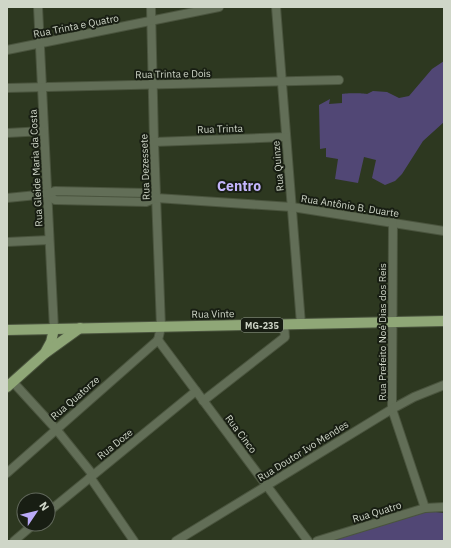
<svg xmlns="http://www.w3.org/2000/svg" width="451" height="548" font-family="'IBM Plex Sans',sans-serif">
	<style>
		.green { fill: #514775 }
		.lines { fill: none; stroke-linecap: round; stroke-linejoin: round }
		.minor-casing { stroke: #4a543e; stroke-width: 10 }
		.major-casing { stroke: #4a543e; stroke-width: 12 }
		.minor { stroke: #626e57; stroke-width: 8 }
		.major { stroke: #8fa777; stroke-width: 10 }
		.labels { text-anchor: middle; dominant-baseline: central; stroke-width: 4; stroke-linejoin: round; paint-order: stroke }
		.shield { fill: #181e13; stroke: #989f92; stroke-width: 1 }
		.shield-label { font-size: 9px; font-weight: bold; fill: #cfd6c8 }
		.street-label { font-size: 10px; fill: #cfd6c8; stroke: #181e13 }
		.district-label { font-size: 14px; font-weight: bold; fill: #c3b5fc; stroke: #181e13 }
	</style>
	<rect width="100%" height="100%" fill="#2d3820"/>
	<!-- green -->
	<g class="green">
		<path d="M 444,61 L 444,122 L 423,141 L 402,174 L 395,181 L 385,185 L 372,178 L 376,160 L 364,157 L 358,183 L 335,179 L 338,159 L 326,157 L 326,148 L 320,149 L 319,105 L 330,99 L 329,104 L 342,103 L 342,94 C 346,93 363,93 367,94 L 373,91 L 387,92 L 399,98 L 409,96 L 432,69 Z"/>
		<path d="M 428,511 L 444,513 L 444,541 L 327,541 Z"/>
	</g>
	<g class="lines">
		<defs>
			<g id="minor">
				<path d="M 38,7 L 54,329"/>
				<path d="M 151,7 L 154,142 L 161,327 L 158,340"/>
				<path d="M 276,7 L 301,324"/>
				<path d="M 7,50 L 219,7"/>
				<path d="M 7,88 L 339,80"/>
				<path d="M 7,133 L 44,131"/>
				<path d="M 154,142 L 286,137"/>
				<path d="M 47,194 L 55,200 L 146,202 L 156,198"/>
				<path d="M 7,198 L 47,194 L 55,191 L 147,193 L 156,198 L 292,207 L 444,231"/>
				<path d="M 393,222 L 392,409 L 425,508"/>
				<path d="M 7,242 L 49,240"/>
				<path d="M 158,340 L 308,541"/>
				<path d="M 13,382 L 56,429 L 93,475"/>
				<path d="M 203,401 L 285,337 L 284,324"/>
				<path d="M 7,473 L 158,340"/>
				<path d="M 90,477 L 134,541"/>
				<path d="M 48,512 L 196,391"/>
				<path d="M 14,541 L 34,524"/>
				<path d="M 176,541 L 392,409 L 414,397 L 444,385"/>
				<path d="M 317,541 L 425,508 L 444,507"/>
			</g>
			<g id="major">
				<path d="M 7,330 L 444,321"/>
				<path d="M 45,353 L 51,342 L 54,329"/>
				<path d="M 7,387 L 44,354 L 80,328"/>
			</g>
		</defs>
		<!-- minor casing -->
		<use href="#minor" class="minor-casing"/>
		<!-- major casing -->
		<use href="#major" class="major-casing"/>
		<!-- minor -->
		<use href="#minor" class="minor"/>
		<!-- major -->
		<use href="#major" class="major"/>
	</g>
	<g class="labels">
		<!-- shield labels -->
		<rect class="shield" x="241" y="318" width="42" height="14" rx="3"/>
		<g class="shield-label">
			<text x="262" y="325">MG-235</text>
		</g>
		<!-- street labels -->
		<g class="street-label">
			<text transform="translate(76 26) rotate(-11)">Rua Trinta e Quatro</text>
			<text transform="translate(173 74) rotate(-1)">Rua Trinta e Dois</text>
			<text transform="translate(220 129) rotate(-2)">Rua Trinta</text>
			<text transform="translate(278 166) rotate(-95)">Rua Quinze</text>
			<text transform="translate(145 167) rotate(-92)">Rua Dezessete</text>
			<text transform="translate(36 168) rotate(-93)">Rua Gleide Maria da Costa</text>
			<text transform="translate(350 206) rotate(9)">Rua Antônio B. Duarte</text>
			<text transform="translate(213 314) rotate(-1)">Rua Vinte</text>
			<text transform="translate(382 332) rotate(-90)">Rua Prefeito Noé Dias dos Reis</text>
			<text transform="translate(75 398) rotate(-41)">Rua Quatorze</text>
			<text transform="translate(241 434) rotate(53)">Rua Cinco</text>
			<text transform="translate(115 444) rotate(-39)">Rua Doze</text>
			<text transform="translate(303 451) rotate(-32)">Rua Doutor Ivo Mendes</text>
			<text transform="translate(377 512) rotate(-17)">Rua Quatro</text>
		</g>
		<!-- district labels -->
		<g class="district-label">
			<text x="239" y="186">Centro</text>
		</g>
	</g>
	<!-- border -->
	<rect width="451" height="548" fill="none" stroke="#cfd6c8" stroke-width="16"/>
	<!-- north arrow -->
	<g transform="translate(36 512) rotate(55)"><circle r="19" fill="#181e13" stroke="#61685b"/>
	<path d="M0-3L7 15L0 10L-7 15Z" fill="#baaaf7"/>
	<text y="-6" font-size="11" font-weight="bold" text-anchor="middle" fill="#cfd6c8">N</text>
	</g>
</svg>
